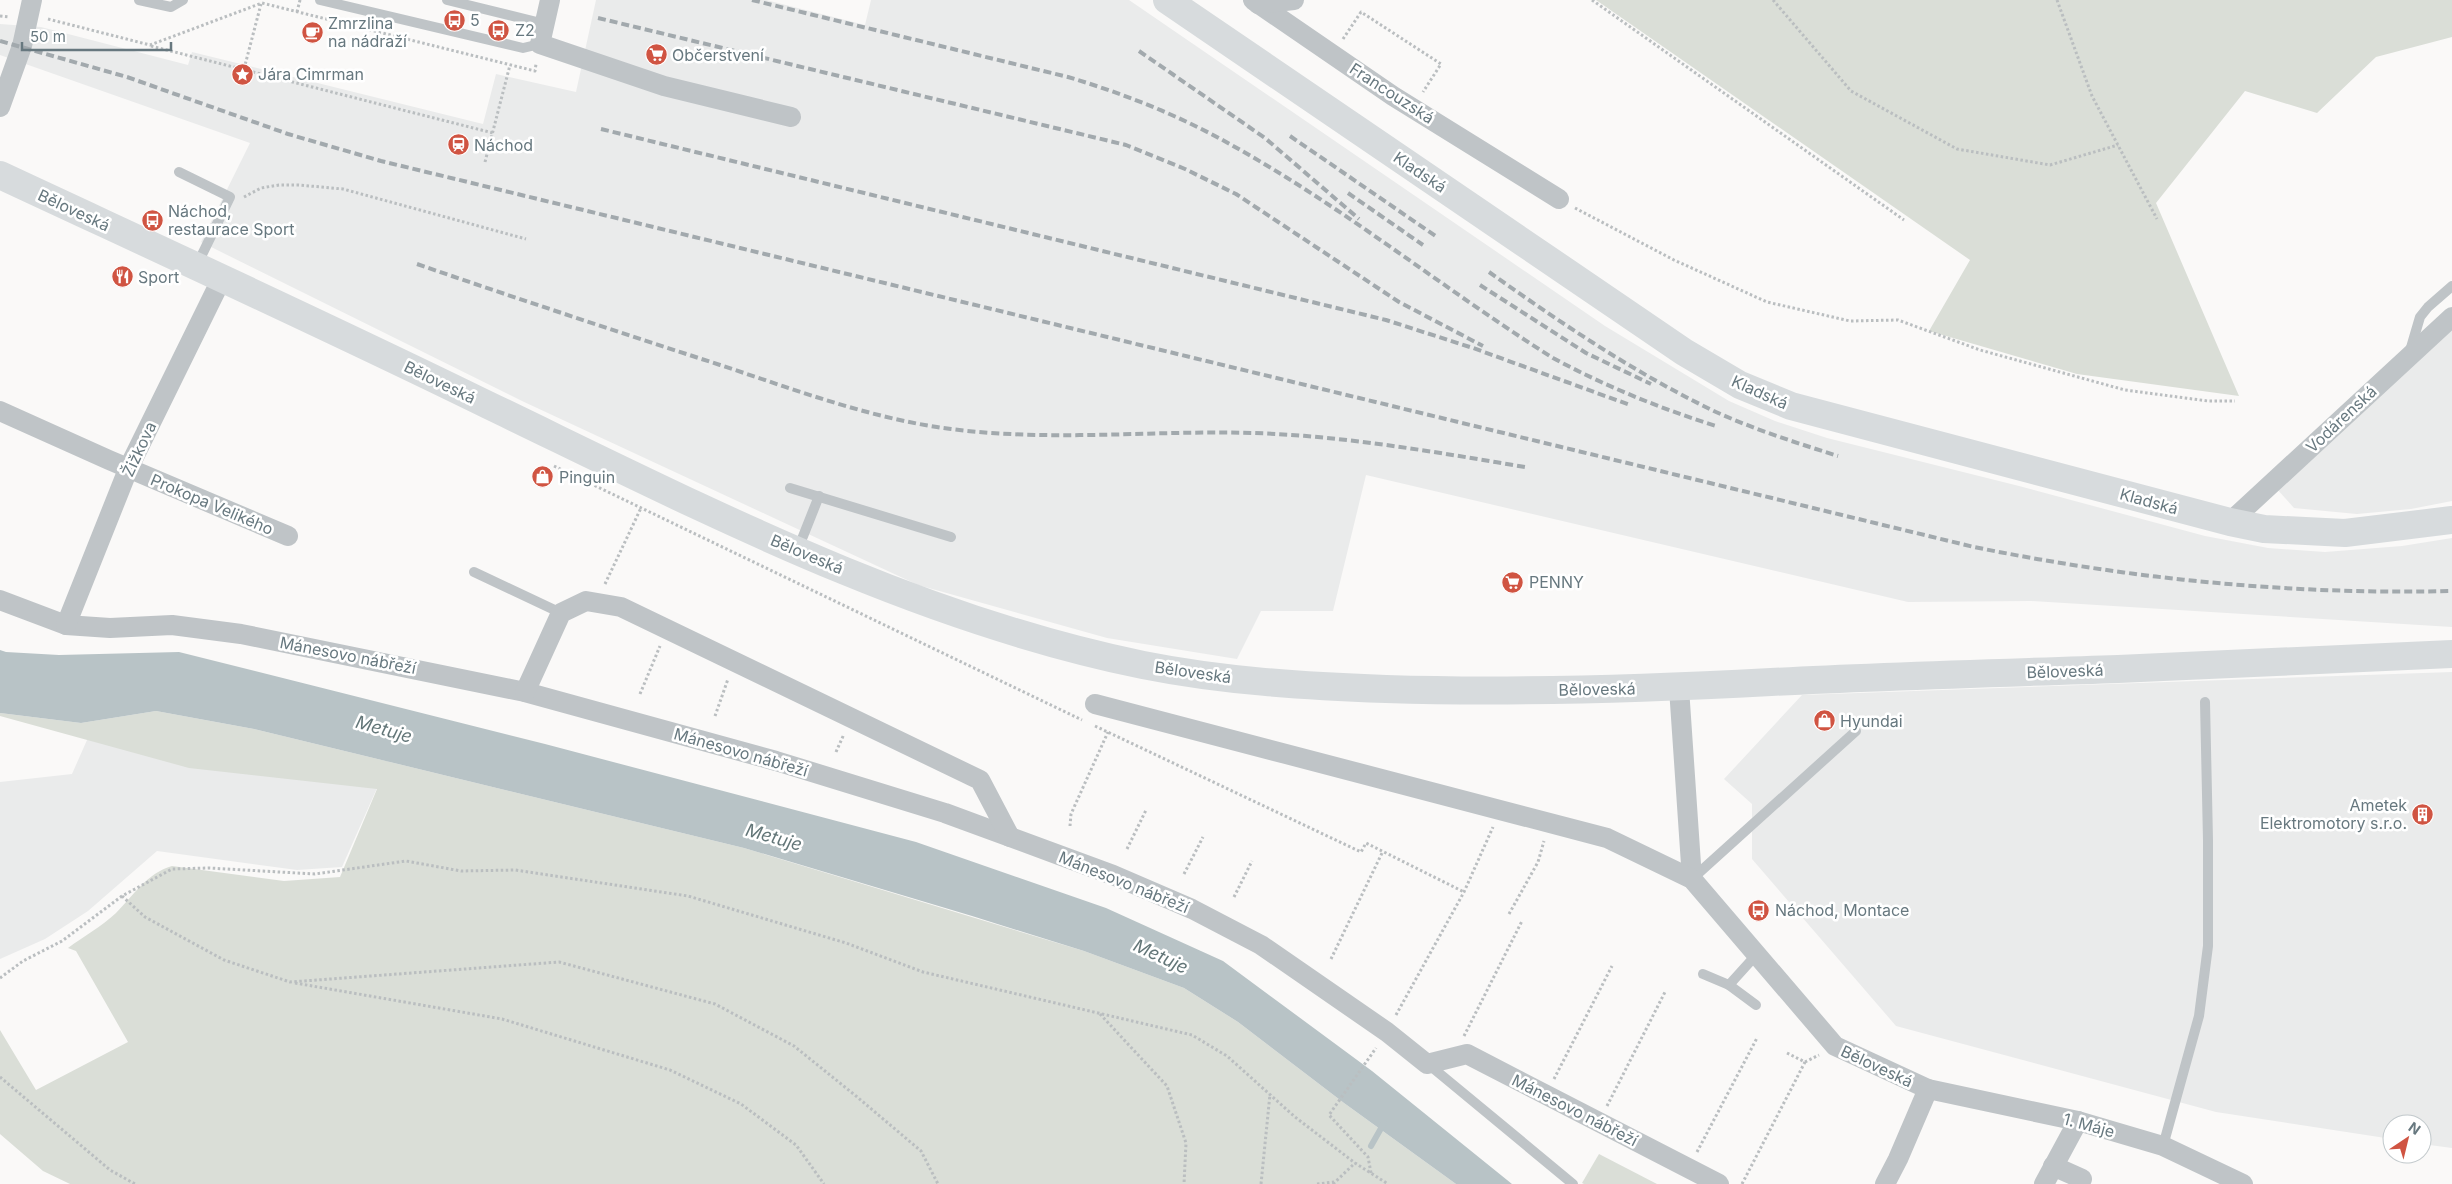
<svg xmlns="http://www.w3.org/2000/svg" width="2452" height="1184" font-family="Inter,sans-serif">
	<style>
		.built { fill: #eaebeb }
		.green { fill: #daded7 }
		.water { fill: #b8c3c6 }
		.lines { fill: none; stroke-linecap: round; stroke-linejoin: round }
		.stream { stroke: #b8c3c6; stroke-width: 6 }
		.path { stroke: #babec0; stroke-width: 3; stroke-dasharray: 2.5 2.5; stroke-linecap: butt }
		.lane { stroke: #bfc4c7; stroke-width: 10 }
		.street { stroke: #bfc4c7; stroke-width: 20 }
		.secondary { stroke: #d7dbdd; stroke-width: 28 }
		.primary { stroke: #d7dbdd; stroke-width: 28 }
		.rail { stroke: #a2a9ad; stroke-width: 4; stroke-dasharray: 8 4; stroke-linecap: butt }
		.labels { text-anchor: middle; dominant-baseline: central; stroke-width: 5; stroke-linejoin: round; paint-order: stroke }
		.poi-label { font-size: 16px; fill: #67787f; stroke: #fff; text-anchor: start }
		.street-label { font-size: 16px; fill: #67787f; stroke: #fff }
		.water-label { font-size: 18px; font-style: italic; fill: #637678; stroke: #fff }
	</style>
	<rect width="100%" height="100%" fill="#faf9f8"/>
	<!-- built -->
	<g class="built">
		<path d="M 596,0 L 766,0 L 865,25 L 871,0 L 1129,0 L 1605,326 L 1729,401 L 1775,421 L 1827,438 L 2019,486 L 2205,536 L 2268,548 L 2325,552 L 2402,546 L 2452,538 L 2452,627 L 2031,601 L 1908,602 L 1366,475 L 1333,611 L 1261,611 L 1237,659 L 1107,638 L 918,585 L 522,401 L 201,242 L 250,143 L 0,55 L 0,24 L 41,27 L 188,65 L 192,52 L 483,124 L 496,74 L 576,92 Z"/>
		<path d="M 2452,320 L 2452,501 L 2411,509 L 2357,514 L 2294,508 L 2276,488 Z"/>
		<path d="M 2452,672 L 2452,1148 L 2422,1144 L 2422,1124 L 2392,1124 L 2392,1139 L 2216,1112 L 1896,1026 L 1752,859 L 1752,804 L 1724,779 L 1802,695 Z"/>
		<path d="M 91,731 L 389,761 L 342,867 L 297,870 L 157,851 L 88,911 L 45,939 L 0,959 L 0,782 L 72,774 Z"/>
	</g>
	<!-- green -->
	<g class="green">
		<path d="M 1596,0 L 2452,0 L 2452,37 L 2376,57 L 2317,113 L 2245,91 L 2156,203 L 2239,396 L 2077,374 L 1929,331 L 1970,260 Z"/>
		<path d="M 156,711 L 254,729 L 744,848 L 1084,951 L 1184,988 L 1238,1022 L 1344,1103 L 1456,1184 L 70,1184 L 43,1171 L 0,1134 L 0,1030 L 36,1090 L 128,1042 L 76,951 L 68,948 C 83,937 102,926 116,913 C 134,895 147,873 172,866 L 284,881 L 340,877 L 377,789 L 189,768 L 0,716 L 0,713 L 81,723 Z"/>
		<path d="M 1599,1154 L 1657,1184 L 1584,1184 L 1582,1183 Z"/>
	</g>
	<!-- water -->
	<path class="water" d="M 0,650 L 6,652 L 59,655 L 179,652 L 545,744 L 916,842 L 1106,908 L 1223,961 L 1372,1071 L 1512,1184 L 1456,1184 L 1344,1103 L 1238,1022 L 1184,988 L 1084,951 L 972,916 L 744,848 L 254,729 L 156,711 L 81,723 L 0,713 Z"/>
	<g class="lines">
		<!-- stream -->
		<path class="stream" d="M 1371,1146 L 1384,1123"/>
		<!-- path -->
		<g class="path">
			<path d="M 1592,0 L 1904,220"/>
			<path d="M 1773,0 L 1851,91 L 1957,149 L 2050,165 L 2118,145"/>
			<path d="M 2057,0 L 2092,96 L 2157,219"/>
			<path d="M 297,12 L 300,0"/>
			<path d="M 0,16 L 9,17"/>
			<path d="M 48,19 L 150,45 L 262,3 L 535,71 L 536,64"/>
			<path d="M 1343,39 L 1361,12 L 1441,64 L 1423,92"/>
			<path d="M 151,46 L 493,133"/>
			<path d="M 244,69 L 261,4"/>
			<path d="M 485,162 L 510,65"/>
			<path d="M 244,197 L 261,188 L 279,185 L 299,185 L 343,189 L 526,239"/>
			<path d="M 1575,208 L 1674,260 L 1767,302 L 1850,321 L 1898,320 L 1980,350 L 2125,390 L 2208,401 L 2235,401"/>
			<path d="M 554,466 L 1082,720"/>
			<path d="M 605,584 L 641,508"/>
			<path d="M 640,694 L 660,646"/>
			<path d="M 715,716 L 728,679"/>
			<path d="M 1095,726 L 1361,852 L 1366,843 L 1464,892"/>
			<path d="M 836,752 L 844,734"/>
			<path d="M 1070,826 L 1071,814 L 1108,732"/>
			<path d="M 1127,849 L 1146,810"/>
			<path d="M 1184,874 L 1203,837"/>
			<path d="M 122,896 L 145,917 L 224,960 L 290,982 L 559,962 L 715,1004 L 794,1046 L 856,1096 L 921,1151 L 938,1184"/>
			<path d="M 1234,897 L 1252,861"/>
			<path d="M 1509,914 L 1538,862 L 1544,841"/>
			<path d="M 1331,959 L 1383,851"/>
			<path d="M 0,978 L 23,961 L 62,941 L 122,896 L 172,869 L 209,868 L 315,874 L 406,861 L 461,871 L 515,870 L 688,896 L 846,943 L 923,972 L 1192,1035 L 1227,1056 L 1295,1117 L 1355,1163 L 1388,1184"/>
			<path d="M 295,983 L 502,1019 L 670,1070 L 741,1104 L 796,1145 L 824,1184"/>
			<path d="M 1100,1014 L 1167,1086 L 1186,1143 L 1184,1184"/>
			<path d="M 1396,1015 L 1464,892 L 1493,827"/>
			<path d="M 1464,1036 L 1522,921"/>
			<path d="M 1787,1053 L 1805,1062 L 1819,1055"/>
			<path d="M 0,1077 L 110,1170 L 135,1184"/>
			<path d="M 1554,1079 L 1612,966"/>
			<path d="M 1607,1106 L 1665,992"/>
			<path d="M 1697,1152 L 1757,1038"/>
			<path d="M 1371,1173 L 1368,1157 L 1329,1115 L 1376,1048"/>
			<path d="M 1261,1184 L 1270,1094"/>
			<path d="M 1317,1184 L 1334,1182"/>
			<path d="M 1333,1184 L 1355,1163"/>
			<path d="M 1742,1184 L 1805,1062"/>
		</g>
		<!-- lane -->
		<g class="lane">
			<path d="M 139,0 L 171,7 L 183,0"/>
			<path d="M 320,0 L 523,48 L 540,44"/>
			<path d="M 447,0 L 545,24"/>
			<path d="M 179,172 L 230,197 L 197,265"/>
			<path d="M 2410,351 L 2420,317 L 2428,307 L 2452,286"/>
			<path d="M 790,488 L 951,537"/>
			<path d="M 798,549 L 819,496"/>
			<path d="M 474,572 L 561,613"/>
			<path d="M 1692,879 L 1856,731"/>
			<path d="M 1703,974 L 1729,985 L 1757,954"/>
			<path d="M 1729,985 L 1756,1005"/>
			<path d="M 1428,1064 L 1573,1184"/>
			<path d="M 2163,1146 L 2199,1016 L 2208,946 L 2208,840 L 2205,702"/>
		</g>
		<!-- street -->
		<g class="street">
			<path d="M 550,0 L 540,44 L 664,86 L 791,117"/>
			<path d="M 1253,0 L 1393,96 L 1559,199"/>
			<path d="M 1258,4 L 1294,0"/>
			<path d="M 0,107 L 22,46 L 32,0"/>
			<path d="M 0,411 L 109,460 L 288,536"/>
			<path d="M 2230,522 L 2452,317"/>
			<path d="M 0,600 L 66,625 L 110,628 L 172,625 L 241,634 L 525,692 L 776,761 L 945,813 L 1113,875 L 1192,909 L 1261,945 L 1387,1032 L 1427,1064 L 1467,1054 L 1719,1184"/>
			<path d="M 66,625 L 129,467 L 222,278"/>
			<path d="M 1679,688 L 1692,879"/>
			<path d="M 525,692 L 561,613 L 586,601 L 621,607 L 980,780 L 1010,837"/>
			<path d="M 1095,704 L 1607,838 L 1692,879 L 1835,1046 L 1928,1089 L 2078,1121 L 2163,1146 L 2243,1184"/>
			<path d="M 2053,1166 L 2082,1179"/>
			<path d="M 1885,1184 L 1898,1159 L 1928,1089"/>
			<path d="M 2044,1184 L 2078,1121"/>
		</g>
		<!-- secondary -->
		<path class="secondary" d="M 1167,0 L 1684,352 L 1740,385 L 1791,406 L 2230,522 L 2264,529 L 2345,533 L 2452,520"/>
		<!-- primary -->
		<path class="primary" d="M 0,175 C 163,251 327,326 488,405 C 700,507 912,618 1143,665 C 1223,681 1305,686 1386,689 C 1515,693 1643,689 1771,682 C 1887,676 2003,673 2118,669 C 2230,665 2341,658 2452,654"/>
		<!-- rail -->
		<g class="rail">
			<path d="M 752,0 L 1068,77 C 1125,94 1183,117 1235,147 C 1346,209 1445,290 1553,358 C 1605,386 1659,408 1716,426"/>
			<path d="M 598,18 L 1126,145 L 1185,169 L 1236,194 L 1399,302 L 1483,346"/>
			<path d="M 0,41 L 127,77 L 288,134 L 381,161 L 1974,547 C 2131,579 2291,595 2452,591"/>
			<path d="M 1139,51 L 1265,138 L 1359,219"/>
			<path d="M 601,129 L 1386,320 L 1473,348 L 1630,405"/>
			<path d="M 1290,136 L 1437,237"/>
			<path d="M 1348,193 L 1423,245"/>
			<path d="M 417,264 C 518,299 619,332 720,365 C 796,390 872,419 951,429 C 1052,442 1153,430 1254,433 C 1345,436 1435,452 1525,467"/>
			<path d="M 1489,272 C 1561,323 1636,374 1716,412 C 1756,430 1797,443 1838,456"/>
			<path d="M 1480,285 L 1586,353 L 1651,384"/>
		</g>
	</g>
	<!-- icons -->
	<defs>
		<symbol id="bus-disc" viewBox="-11 -11 22 22"><circle r="9.5" fill="#d05442" stroke="#fff"/><path d="M-5-6H5V4H4V6H2V4H-2V6H-4V4H-5ZM-3.5-4V0h7V-4ZM-3.5 1.2v1.5H-2V1.2ZM2 1.2v1.5H3.5V1.2Z" fill="#fff"/></symbol>
		<symbol id="cafe-disc" viewBox="-11 -11 22 22"><circle r="9.5" fill="#d05442" stroke="#fff"/><path d="M-5.5-4.5H6V0H3Q3 3.5 0 3.5H-2.5Q-5.5 3.5-5.5 0ZM3-3.2v2h1.7v-2ZM-6 4.5H4V6H-6Z" fill="#fff"/></symbol>
		<symbol id="supermarket-disc" viewBox="-11 -11 22 22"><circle r="9.5" fill="#d05442" stroke="#fff"/><path d="M-6-5.5h2.5l.6 2H6L4.5 2H-2.5L-4.4-4H-6ZM-1.5 3.2a1.3 1.3 0 1 0 .1 0ZM3 3.2a1.3 1.3 0 1 0 .1 0Z" fill="#fff"/></symbol>
		<symbol id="sight-disc" viewBox="-11 -11 22 22"><circle r="9.5" fill="#d05442" stroke="#fff"/><path d="M0-6L1.8-2.2L6-1.7L2.9 1.2L3.7 5.4L0 3.3L-3.7 5.4L-2.9 1.2L-6-1.7L-1.8-2.2Z" fill="#fff"/></symbol>
		<symbol id="station-disc" viewBox="-11 -11 22 22"><circle r="9.5" fill="#d05442" stroke="#fff"/><path d="M-3-6H3Q5-6 5-4V2Q5 4 3 4L4.5 6H3L1.5 4h-3L-3 6H-4.5L-3 4Q-5 4-5 2V-4Q-5-6-3-6ZM-3.5-4v3h7v-3ZM-3.5 1v1.5H-2V1ZM2 1v1.5H3.5V1Z" fill="#fff"/></symbol>
		<symbol id="restaurant-disc" viewBox="-11 -11 22 22"><circle r="9.5" fill="#d05442" stroke="#fff"/><path d="M-5-6h1v4h1v-4h1v4h1v-4h1v5L-1.5 .5V6h-2V.5L-5-1ZM5-6V6H3V1.5H1.5Q1.5-4 5-6Z" fill="#fff"/></symbol>
		<symbol id="shop-disc" viewBox="-11 -11 22 22"><circle r="9.5" fill="#d05442" stroke="#fff"/><path d="M-5-2.5h2.3a2.7 3.5 0 0 1 5.4 0H5L5.5 6h-11ZM-1.5-2.5h3a1.5 2.3 0 0 0-3 0Z" fill="#fff"/></symbol>
		<symbol id="building-disc" viewBox="-11 -11 22 22"><circle r="9.5" fill="#d05442" stroke="#fff"/><path d="M-4-6H4V6H1V3H-1V6H-4ZM-2.5-4.3h1.7v1.8h-1.7ZM.8-4.3h1.7v1.8H.8ZM-2.5-1h1.7V.8h-1.7ZM.8-1h1.7V.8H.8Z" fill="#fff"/></symbol>
	</defs>
	<g fill-rule="evenodd">
		<use href="#bus-disc" x="442" y="8" width="25" height="25"/>
		<use href="#bus-disc" x="486" y="18" width="25" height="25"/>
		<use href="#cafe-disc" x="300" y="20" width="25" height="25"/>
		<use href="#supermarket-disc" x="644" y="42" width="25" height="25"/>
		<use href="#sight-disc" x="230" y="62" width="25" height="25"/>
		<use href="#station-disc" x="446" y="132" width="25" height="25"/>
		<use href="#bus-disc" x="140" y="208" width="25" height="25"/>
		<use href="#restaurant-disc" x="110" y="264" width="25" height="25"/>
		<use href="#shop-disc" x="530" y="464" width="25" height="25"/>
		<use href="#supermarket-disc" x="1500" y="570" width="25" height="25"/>
		<use href="#shop-disc" x="1812" y="708" width="25" height="25"/>
		<use href="#building-disc" x="2410" y="802" width="25" height="25"/>
		<use href="#bus-disc" x="1746" y="898" width="25" height="25"/>
	</g>
	<g class="labels">
		<!-- poi labels -->
		<g class="poi-label">
			<text x="470" y="20">5</text>
			<text x="328" y="23">Zmrzlina<tspan x="328" dy="18">na nádraží</tspan></text>
			<text x="515" y="30">Z2</text>
			<text x="672" y="55">Občerstvení</text>
			<text x="258" y="74">Jára Cimrman</text>
			<text x="474" y="145">Náchod</text>
			<text x="168" y="211">Náchod,<tspan x="168" dy="18">restaurace Sport</tspan></text>
			<text x="138" y="277">Sport</text>
			<text x="559" y="477">Pinguin</text>
			<text x="1529" y="582">PENNY</text>
			<text x="1840" y="721">Hyundai</text>
			<text x="2407" y="805" text-anchor="end">Ametek<tspan x="2407" dy="18">Elektromotory s.r.o.</tspan></text>
			<text x="1775" y="910">Náchod, Montace</text>
		</g>
		<!-- street labels -->
		<g class="street-label">
			<text transform="translate(1392 93) rotate(33)">Francouzská</text>
			<text transform="translate(1420 172) rotate(34)">Kladská</text>
			<text transform="translate(74 210) rotate(25)">Běloveská</text>
			<text transform="translate(440 382) rotate(26)">Běloveská</text>
			<text transform="translate(1760 392) rotate(24)">Kladská</text>
			<text transform="translate(2341 419) rotate(-43)">Vodárenská</text>
			<text transform="translate(139 449) rotate(-65)">Žižkova</text>
			<text transform="translate(2149 501) rotate(15)">Kladská</text>
			<text transform="translate(212 504) rotate(23)">Prokopa Velikého</text>
			<text transform="translate(807 554) rotate(23)">Běloveská</text>
			<text transform="translate(348 655) rotate(11)">Mánesovo nábřeží</text>
			<text transform="translate(2065 671) rotate(-2)">Běloveská</text>
			<text transform="translate(1193 672) rotate(8)">Běloveská</text>
			<text transform="translate(1597 689) rotate(-1)">Běloveská</text>
			<text transform="translate(741 752) rotate(16)">Mánesovo nábřeží</text>
			<text transform="translate(1124 882) rotate(22)">Mánesovo nábřeží</text>
			<text transform="translate(1877 1066) rotate(25)">Běloveská</text>
			<text transform="translate(1575 1110) rotate(27)">Mánesovo nábřeží</text>
			<text transform="translate(2089 1125) rotate(15)">1. Máje</text>
		</g>
		<!-- water labels -->
		<g class="water-label">
			<text transform="translate(384 729) rotate(16)">Metuje</text>
			<text transform="translate(774 837) rotate(16)">Metuje</text>
			<text transform="translate(1161 956) rotate(25)">Metuje</text>
		</g>
	</g>
	<!-- north arrow -->
	<g transform="translate(2407 1139) rotate(35)"><circle r="24" fill="#ffffff" stroke="#c2c9cc"/>
	<path d="M0-4L9 19L0 12L-9 19Z" fill="#d05442"/>
	<text y="-8" font-size="14" font-weight="bold" text-anchor="middle" fill="#67787f">N</text>
	</g>
	<!-- scale -->
	<path d="M22 42v8h149v-8" fill="none" stroke="#67787f" stroke-width="2.5"/>
	<text x="30" y="42" font-size="15" fill="#67787f" stroke="#ffffff" stroke-width="4" paint-order="stroke">50 m</text>
</svg>
